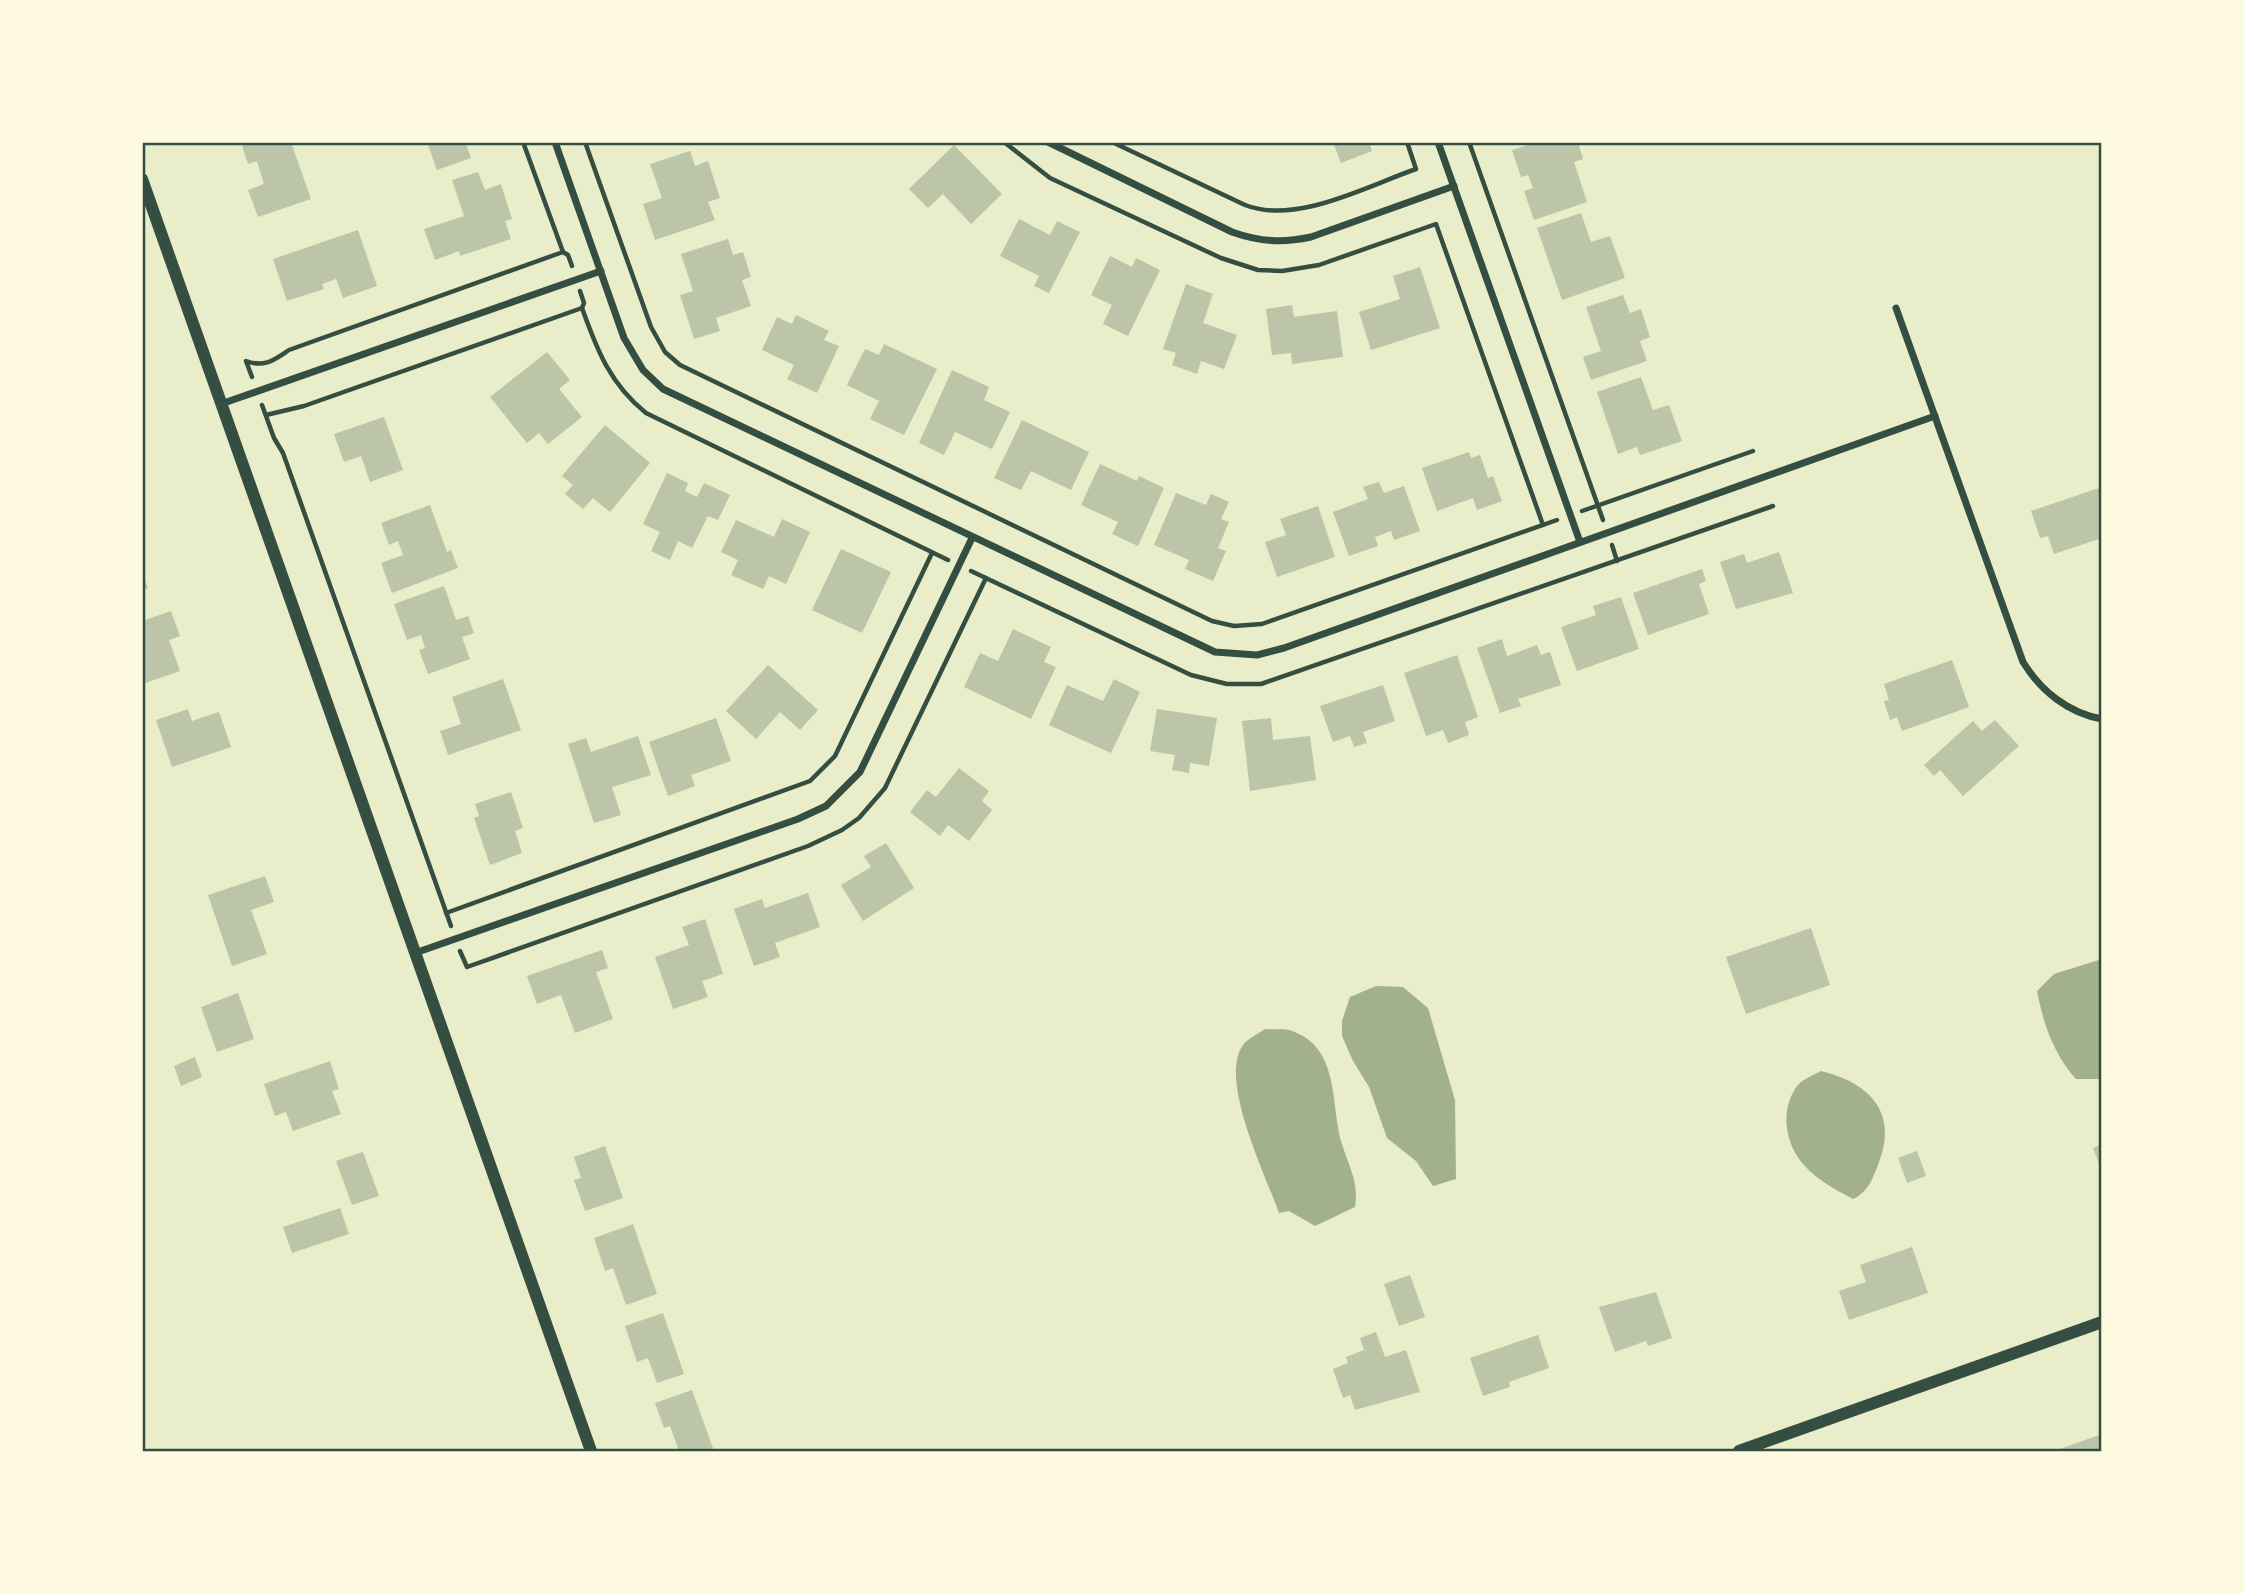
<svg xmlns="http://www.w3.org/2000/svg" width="2244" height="1593" font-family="'Public Sans',sans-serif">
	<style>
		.water { fill: #a3b18a }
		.building { fill: #bcc5a7 }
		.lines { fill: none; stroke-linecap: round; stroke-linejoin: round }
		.path { stroke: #344e41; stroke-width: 4.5 }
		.minor { stroke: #344e41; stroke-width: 7 }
		.tertiary { stroke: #344e41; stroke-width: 12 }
		.neatline { fill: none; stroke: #344e41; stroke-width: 2.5 }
	</style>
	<rect width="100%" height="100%" fill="#e9edc9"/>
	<!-- water -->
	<g class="water">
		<path d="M 2102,959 L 2102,1079 L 2076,1079 C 2054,1055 2043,1023 2037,991 L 2054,974 Z"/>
		<path d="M 1376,986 L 1403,987 L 1428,1008 L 1455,1100 L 1456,1179 L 1433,1186 L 1416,1161 L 1387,1138 L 1369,1087 L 1353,1061 L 1342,1036 L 1342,1021 L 1350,997 Z"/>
		<path d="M 1265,1029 C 1273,1030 1285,1028 1292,1031 C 1341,1048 1330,1106 1342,1144 C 1349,1167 1359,1182 1355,1207 L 1315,1226 L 1289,1211 L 1279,1213 C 1266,1176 1218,1079 1243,1045 C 1247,1039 1258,1034 1265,1029 Z"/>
		<path d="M 1821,1071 C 1871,1083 1899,1114 1878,1165 C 1872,1180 1868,1192 1853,1199 C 1836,1190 1817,1180 1804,1165 C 1785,1144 1779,1109 1798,1085 C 1803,1079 1814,1075 1821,1071 Z"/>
	</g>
	<!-- building -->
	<g class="building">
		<path d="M 253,142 L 291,142 L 311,199 L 258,217 L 248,190 L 264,184 L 257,161 L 248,164 L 242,146 Z"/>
		<path d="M 427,142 L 465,142 L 471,158 L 437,170 Z"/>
		<path d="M 1333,142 L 1369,142 L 1372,151 L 1341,163 Z"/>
		<path d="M 1538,142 L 1578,142 L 1583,159 L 1574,162 L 1587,202 L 1534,220 L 1524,191 L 1533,188 L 1528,175 L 1521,177 L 1512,150 Z"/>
		<path d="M 954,145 L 1002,194 L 971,224 L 943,194 L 928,208 L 909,189 Z"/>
		<path d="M 690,151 L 695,166 L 708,161 L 720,198 L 708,202 L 715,220 L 655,240 L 643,204 L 662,198 L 650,164 Z"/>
		<path d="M 478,172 L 485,190 L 501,184 L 512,219 L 505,221 L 511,239 L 460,256 L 459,251 L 435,260 L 424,229 L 464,216 L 452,180 Z"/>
		<path d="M 1581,213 L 1591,242 L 1610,236 L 1625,278 L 1562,300 L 1537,228 Z"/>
		<path d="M 1019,219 L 1050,235 L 1057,221 L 1080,232 L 1049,293 L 1034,286 L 1039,276 L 1000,256 Z"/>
		<path d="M 358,230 L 377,286 L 343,298 L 336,279 L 322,284 L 324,289 L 287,301 L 273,259 Z"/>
		<path d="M 728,239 L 733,255 L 743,252 L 751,277 L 742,280 L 751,306 L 716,318 L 720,331 L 694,339 L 680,295 L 693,291 L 681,254 Z"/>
		<path d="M 1110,256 L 1132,267 L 1136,258 L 1160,270 L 1128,336 L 1103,324 L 1112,305 L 1091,295 Z"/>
		<path d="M 1420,267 L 1440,328 L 1371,350 L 1359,312 L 1400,299 L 1393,276 Z"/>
		<path d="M 1186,284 L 1213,294 L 1203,323 L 1237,335 L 1224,369 L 1201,361 L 1197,374 L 1172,365 L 1176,353 L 1163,349 Z"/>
		<path d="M 1623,295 L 1630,313 L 1641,309 L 1650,337 L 1640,341 L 1647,361 L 1591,380 L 1583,357 L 1601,351 L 1586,307 Z"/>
		<path d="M 1292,305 L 1294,317 L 1337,311 L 1343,357 L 1292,364 L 1291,353 L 1272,355 L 1266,309 Z"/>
		<path d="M 796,315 L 829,331 L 824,340 L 839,346 L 817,393 L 787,379 L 794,365 L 762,350 L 777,317 L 792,324 Z"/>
		<path d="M 884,344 L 937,369 L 904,435 L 870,419 L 879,401 L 847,385 L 865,349 L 879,355 Z"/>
		<path d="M 547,352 L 570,380 L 559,389 L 582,417 L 548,444 L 539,433 L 527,443 L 490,397 Z"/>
		<path d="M 952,370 L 989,387 L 984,400 L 1010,412 L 992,449 L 955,432 L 944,455 L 919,443 Z"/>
		<path d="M 1641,377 L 1653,410 L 1669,405 L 1682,441 L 1640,455 L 1637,447 L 1618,454 L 1597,392 Z"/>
		<path d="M 384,417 L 403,470 L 370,482 L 361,456 L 344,462 L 334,434 Z"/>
		<path d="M 1022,420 L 1089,452 L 1071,490 L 1031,471 L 1021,490 L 994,478 Z"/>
		<path d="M 605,425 L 650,463 L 610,512 L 593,498 L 583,509 L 565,494 L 573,485 L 562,476 Z"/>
		<path d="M 1469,452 L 1471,458 L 1480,455 L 1488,478 L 1493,476 L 1502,501 L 1477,510 L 1473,498 L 1437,511 L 1422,468 Z"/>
		<path d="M 1100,464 L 1137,481 L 1139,476 L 1164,488 L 1138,546 L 1112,534 L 1118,522 L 1081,505 Z"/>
		<path d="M 667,473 L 688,483 L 685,491 L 697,497 L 704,483 L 730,495 L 718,520 L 708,516 L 692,548 L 678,541 L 670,560 L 651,551 L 660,532 L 643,524 Z"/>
		<path d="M 1379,482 L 1384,493 L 1404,486 L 1420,531 L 1394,540 L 1391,531 L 1375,537 L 1378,546 L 1349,556 L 1333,512 L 1368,499 L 1363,487 Z"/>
		<path d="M 2102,487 L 2102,538 L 2054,554 L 2048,536 L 2040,538 L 2031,511 Z"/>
		<path d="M 1176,493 L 1206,505 L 1211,494 L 1229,502 L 1221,519 L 1229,522 L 1218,548 L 1226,551 L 1213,581 L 1185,569 L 1189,560 L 1154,545 Z"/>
		<path d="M 430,505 L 447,552 L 451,550 L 458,568 L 392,593 L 381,563 L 403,555 L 398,541 L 389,545 L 381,523 Z"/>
		<path d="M 1318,506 L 1335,557 L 1277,577 L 1265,542 L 1286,535 L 1280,519 Z"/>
		<path d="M 782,519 L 810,532 L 786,584 L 769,576 L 763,589 L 731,575 L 738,560 L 721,552 L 736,520 L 774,537 Z"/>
		<path d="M 841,549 L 891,572 L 862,633 L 812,610 Z"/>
		<path d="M 1779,552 L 1793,593 L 1736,609 L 1720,562 L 1744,554 L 1747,563 Z"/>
		<path d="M 1702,569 L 1706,581 L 1699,584 L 1709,614 L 1648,635 L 1633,593 Z"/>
		<path d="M 142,572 L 148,588 L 142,590 Z"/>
		<path d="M 444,586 L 456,620 L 468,616 L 474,633 L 462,637 L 470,659 L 428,674 L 419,650 L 425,648 L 421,635 L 407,640 L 394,604 Z"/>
		<path d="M 1621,597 L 1639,649 L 1577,671 L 1561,627 L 1596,615 L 1593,606 Z"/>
		<path d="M 171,611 L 180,636 L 169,640 L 180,671 L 142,684 L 142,621 Z"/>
		<path d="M 1013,629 L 1051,647 L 1044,662 L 1056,667 L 1031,719 L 964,687 L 980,653 L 998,661 Z"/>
		<path d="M 1502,639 L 1507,656 L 1537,645 L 1541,655 L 1550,652 L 1561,685 L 1518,699 L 1521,706 L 1500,713 L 1477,648 Z"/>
		<path d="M 1457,655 L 1478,717 L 1465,722 L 1469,735 L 1448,743 L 1443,730 L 1426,736 L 1404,673 Z"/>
		<path d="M 1952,660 L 1969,707 L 1902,731 L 1897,717 L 1890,720 L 1884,701 L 1889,700 L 1884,684 Z"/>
		<path d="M 768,665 L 818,710 L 800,730 L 780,712 L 756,739 L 726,711 Z"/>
		<path d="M 503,679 L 521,730 L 448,755 L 440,731 L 461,724 L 452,697 Z"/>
		<path d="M 1114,679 L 1140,692 L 1111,753 L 1049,725 L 1067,685 L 1103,701 Z"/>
		<path d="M 1383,685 L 1395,721 L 1363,732 L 1367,743 L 1354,747 L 1350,736 L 1333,742 L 1320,706 Z"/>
		<path d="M 188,709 L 192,721 L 219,712 L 231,747 L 172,767 L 156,720 Z"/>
		<path d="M 1157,709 L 1217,718 L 1209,766 L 1190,763 L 1189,773 L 1172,770 L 1175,755 L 1150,751 Z"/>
		<path d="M 716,718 L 731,761 L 691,775 L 695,786 L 668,796 L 649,742 Z"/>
		<path d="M 1271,718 L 1273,740 L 1310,736 L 1316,780 L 1250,791 L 1242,721 Z"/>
		<path d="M 1995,720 L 2019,746 L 1963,796 L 1940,770 L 1934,776 L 1924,765 L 1973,721 L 1982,731 Z"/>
		<path d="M 638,736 L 651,775 L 612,787 L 621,815 L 594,823 L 568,744 L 586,738 L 591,752 Z"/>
		<path d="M 959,768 L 989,791 L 982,801 L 992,810 L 969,841 L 948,825 L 940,836 L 910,812 L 927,790 L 936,797 Z"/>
		<path d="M 511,792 L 523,828 L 515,831 L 522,853 L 490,865 L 474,818 L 479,816 L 475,804 Z"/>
		<path d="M 886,843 L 914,888 L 863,921 L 841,885 L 871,867 L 864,856 Z"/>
		<path d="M 265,876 L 274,902 L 251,910 L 267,954 L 232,966 L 208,895 Z"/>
		<path d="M 808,893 L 820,927 L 775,943 L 780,957 L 754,966 L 734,909 L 762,899 L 765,908 Z"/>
		<path d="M 705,919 L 723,974 L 702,981 L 708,997 L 673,1009 L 655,957 L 689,945 L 682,927 Z"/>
		<path d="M 1811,928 L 1830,985 L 1746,1014 L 1726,957 Z"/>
		<path d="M 602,950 L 608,968 L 596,972 L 613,1019 L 575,1033 L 561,995 L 537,1004 L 527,976 Z"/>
		<path d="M 238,993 L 254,1039 L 217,1052 L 201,1007 Z"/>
		<path d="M 195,1057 L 202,1077 L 181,1086 L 174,1066 Z"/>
		<path d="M 330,1061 L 339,1089 L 332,1091 L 341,1114 L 293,1131 L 286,1112 L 275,1116 L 264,1084 Z"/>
		<path d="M 2102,1144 L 2102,1172 L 2093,1148 Z"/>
		<path d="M 605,1146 L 623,1198 L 585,1211 L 574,1180 L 581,1178 L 574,1157 Z"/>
		<path d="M 1917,1151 L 1926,1176 L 1907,1183 L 1898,1158 Z"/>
		<path d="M 363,1152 L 379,1196 L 352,1205 L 336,1161 Z"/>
		<path d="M 340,1208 L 349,1234 L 292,1253 L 283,1227 Z"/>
		<path d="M 633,1224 L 657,1294 L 626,1305 L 613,1268 L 605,1271 L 594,1238 Z"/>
		<path d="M 1912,1247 L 1928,1293 L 1849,1320 L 1839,1291 L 1866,1282 L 1860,1265 Z"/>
		<path d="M 1410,1275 L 1425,1317 L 1399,1326 L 1384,1284 Z"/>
		<path d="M 1656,1292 L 1672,1338 L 1648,1346 L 1646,1341 L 1615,1352 L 1599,1307 Z"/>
		<path d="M 663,1313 L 684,1374 L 657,1383 L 648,1358 L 637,1362 L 625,1326 Z"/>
		<path d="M 1376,1332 L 1385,1357 L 1406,1350 L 1420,1392 L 1355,1410 L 1350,1395 L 1343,1398 L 1333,1369 L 1348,1363 L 1346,1357 L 1364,1350 L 1360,1338 Z"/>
		<path d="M 1538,1335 L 1549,1368 L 1509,1382 L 1510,1387 L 1483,1396 L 1470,1358 Z"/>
		<path d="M 692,1390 L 714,1451 L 679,1451 L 670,1426 L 664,1428 L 655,1403 Z"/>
		<path d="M 2102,1434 L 2102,1451 L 2061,1451 L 2060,1449 Z"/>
	</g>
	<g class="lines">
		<!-- path -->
		<g class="path">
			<path d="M 523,142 L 563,252"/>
			<path d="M 585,142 L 651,327 L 665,352 L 680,365 L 1212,621 L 1234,626 L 1262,624 L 1557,520"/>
			<path d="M 1004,142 L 1050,178 L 1221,258 L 1258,270 L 1282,271 L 1319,265 L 1436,224 L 1543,525"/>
			<path d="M 1112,142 L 1245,205 C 1296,225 1367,186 1416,169 L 1407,142"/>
			<path d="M 1469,142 L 1603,520"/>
			<path d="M 582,308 C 597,350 610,384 646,413 L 948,560"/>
			<path d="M 252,377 L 246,361 C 265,368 274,360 289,350 L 563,252 L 568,255 L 572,266"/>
			<path d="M 262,405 L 274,438 L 283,453 L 451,926"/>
			<path d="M 266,415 L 304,406 L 582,308 L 584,303 L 580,291"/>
			<path d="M 1582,511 L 1753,451"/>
			<path d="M 1612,545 L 1617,561"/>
			<path d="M 971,571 L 1191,675 L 1227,684 L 1261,684 L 1773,506"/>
			<path d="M 446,913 L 810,781 L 835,756 L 932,553"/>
			<path d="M 460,951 L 467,967 L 808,846 L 842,830 L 859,818 L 885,788 L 986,578"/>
		</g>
		<!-- minor -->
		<g class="minor">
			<path d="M 555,142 L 624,338 L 643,370 L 663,389 L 1215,652 L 1257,655 L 1284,648 L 1935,416"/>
			<path d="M 1048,142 L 1232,232 C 1260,242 1283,243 1311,237 L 1454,186"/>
			<path d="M 1438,142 L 1580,542"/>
			<path d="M 1896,308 L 2023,662 C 2041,691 2068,713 2102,719"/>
			<path d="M 221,404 L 601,271"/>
			<path d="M 415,953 L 798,819 L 826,806 L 860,772 L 972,538"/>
		</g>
		<!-- tertiary -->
		<g class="tertiary">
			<path d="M 142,179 L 591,1451"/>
			<path d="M 1739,1451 L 2102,1322"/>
		</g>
	</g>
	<!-- border -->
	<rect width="2244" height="1593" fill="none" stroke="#fefae0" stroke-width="287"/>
	<rect x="144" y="144" width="1956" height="1306" class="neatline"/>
</svg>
